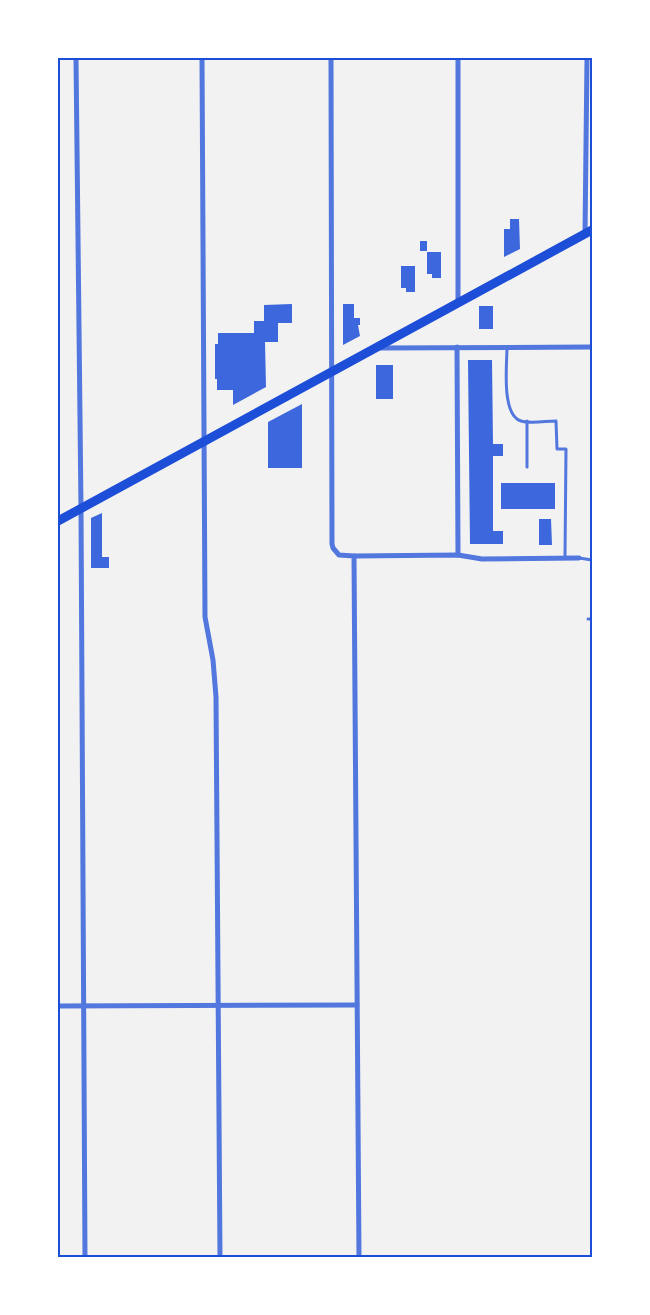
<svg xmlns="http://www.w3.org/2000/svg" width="650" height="1315" font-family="Merriweather,serif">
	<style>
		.building { fill: #3d67dc }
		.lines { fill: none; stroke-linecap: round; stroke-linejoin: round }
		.service { stroke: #5277de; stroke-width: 3 }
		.minor { stroke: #5277de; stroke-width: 5 }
		.secondary { stroke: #1d4ed8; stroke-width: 9 }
		.neatline { fill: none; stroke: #1d4ed8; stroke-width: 2 }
	</style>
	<rect width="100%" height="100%" fill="#f2f2f2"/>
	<!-- building -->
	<g class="building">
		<path d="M 510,219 L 519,219 L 520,249 L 504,257 L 504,229 L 510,229 Z"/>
		<rect x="420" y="241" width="7" height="10"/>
		<path d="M 427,252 L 441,252 L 441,278 L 432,278 L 432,274 L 427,274 Z"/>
		<path d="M 401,266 L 415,266 L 415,292 L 406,292 L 406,288 L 401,288 Z"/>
		<path d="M 292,304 L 292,323 L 278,323 L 278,342 L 265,342 L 266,387 L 233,405 L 233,390 L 217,390 L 217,379 L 215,379 L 215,344 L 218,344 L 218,333 L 254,333 L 254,321 L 264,321 L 264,305 Z"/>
		<path d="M 343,304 L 354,304 L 354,318 L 360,318 L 360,325 L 358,325 L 360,336 L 343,345 Z"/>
		<rect x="479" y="306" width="14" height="23"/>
		<path d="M 468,360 L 492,360 L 493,444 L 503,444 L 503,456 L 493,456 L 493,531 L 503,531 L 503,544 L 470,544 Z"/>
		<rect x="376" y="365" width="17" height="34"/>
		<path d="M 302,404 L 302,468 L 268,468 L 268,422 Z"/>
		<rect x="501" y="483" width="54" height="26"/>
		<path d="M 102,513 L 102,557 L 109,557 L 109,568 L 91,568 L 91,518 Z"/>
		<path d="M 539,519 L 551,519 L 552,545 L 539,545 Z"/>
	</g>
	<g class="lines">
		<!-- service -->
		<g class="service">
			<path d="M 507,347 C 507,364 501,415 521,421 C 530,424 546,421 556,421 L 557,449 L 566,449 L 565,558"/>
			<path d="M 527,421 L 527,467"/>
			<path d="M 579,558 L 592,560"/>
			<path d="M 588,619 L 592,619"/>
		</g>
		<!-- minor -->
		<g class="minor">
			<path d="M 76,58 L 81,508 L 85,1258"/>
			<path d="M 202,58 L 205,617 L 213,660 L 216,697 L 220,1258"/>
			<path d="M 331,58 L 332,544 L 333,548 L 339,555 L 354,556 L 359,1258"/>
			<path d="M 458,58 L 458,304"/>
			<path d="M 585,234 L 587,58"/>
			<path d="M 457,347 L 458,555"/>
			<path d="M 380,348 L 592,347"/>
			<path d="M 354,556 L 458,555 L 482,559 L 579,558"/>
			<path d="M 58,1006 L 357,1005"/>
		</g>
		<!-- secondary -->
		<path class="secondary" d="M 58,521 L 592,230"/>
	</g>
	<!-- border -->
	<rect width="650" height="1315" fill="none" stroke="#ffffff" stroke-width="118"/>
	<rect x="59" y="59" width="532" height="1197" class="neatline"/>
</svg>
